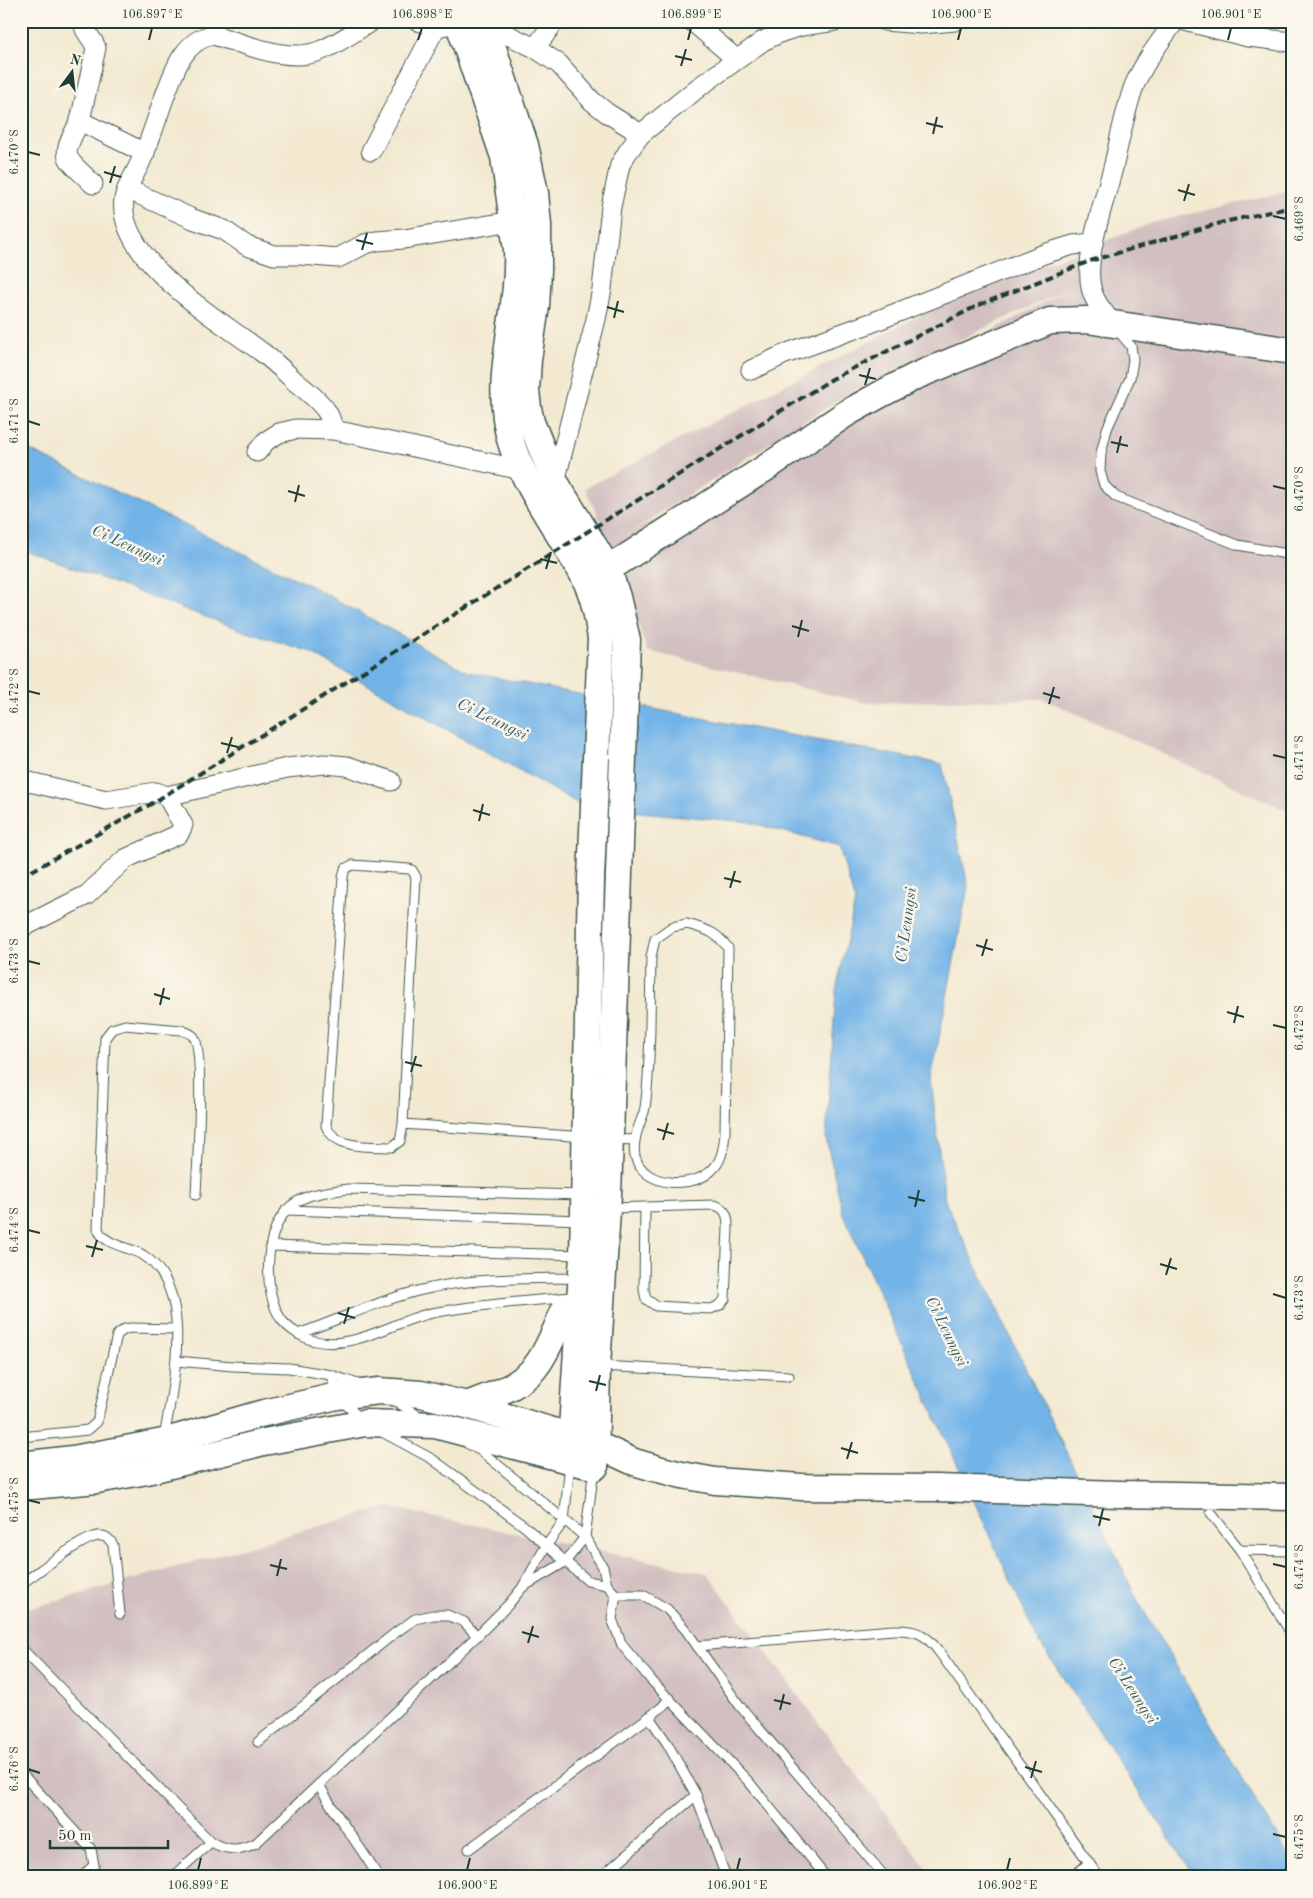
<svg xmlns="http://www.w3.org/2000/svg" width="1313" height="1898" font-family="'Old Standard TT',serif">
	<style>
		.industrial { fill: #d2bfc0; fill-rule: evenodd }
		.water { fill: #73b4e8; stroke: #49788e }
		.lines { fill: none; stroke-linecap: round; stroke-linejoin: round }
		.lane-casing { stroke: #3f574c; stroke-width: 11 }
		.street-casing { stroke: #3f574c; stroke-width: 21 }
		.secondary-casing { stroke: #3f574c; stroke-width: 29 }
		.lane { stroke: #fff; stroke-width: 9 }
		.street { stroke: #fff; stroke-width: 19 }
		.secondary { stroke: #fff; stroke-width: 26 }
		.rail { stroke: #1f3d34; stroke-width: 4; stroke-dasharray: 8 4; stroke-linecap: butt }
		.ticks { fill: none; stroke: #1f3d34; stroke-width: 2 }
		.labels { text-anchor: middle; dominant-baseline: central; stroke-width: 5; stroke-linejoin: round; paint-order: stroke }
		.water-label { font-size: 16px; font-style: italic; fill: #345b61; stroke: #fbf7ec }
		.neatline { fill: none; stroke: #1f3d34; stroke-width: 2 }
		.ticks-label { font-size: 12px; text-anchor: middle; fill: #1f3d34 }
	</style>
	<rect width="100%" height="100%" fill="#fbf7ec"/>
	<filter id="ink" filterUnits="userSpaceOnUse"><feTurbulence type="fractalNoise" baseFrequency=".02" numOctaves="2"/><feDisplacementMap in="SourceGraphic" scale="10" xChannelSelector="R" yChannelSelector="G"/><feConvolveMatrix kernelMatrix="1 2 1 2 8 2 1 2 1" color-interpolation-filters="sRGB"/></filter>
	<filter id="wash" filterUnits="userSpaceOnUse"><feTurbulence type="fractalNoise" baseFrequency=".0096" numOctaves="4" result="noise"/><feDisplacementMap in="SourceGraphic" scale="20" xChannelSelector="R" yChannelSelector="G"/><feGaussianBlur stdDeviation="1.12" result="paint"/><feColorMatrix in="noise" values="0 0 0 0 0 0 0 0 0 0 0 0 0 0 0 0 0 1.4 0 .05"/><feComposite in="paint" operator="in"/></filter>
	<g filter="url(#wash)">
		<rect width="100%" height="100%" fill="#f3e9d1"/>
		<!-- industrial -->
		<g class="industrial">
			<path d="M 1292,191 L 1292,813 L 1044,699 L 866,703 L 647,651 L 611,543 L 585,488 L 956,297 L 1155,222 ZM 1073,286 L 623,537 L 849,393 Z"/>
			<path d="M 387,1507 L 707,1573 L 933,1877 L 21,1877 L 21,1611 Z"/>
		</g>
		<!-- water -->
		<path class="water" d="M 21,446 L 313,587 L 468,672 L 638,706 L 942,764 L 968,886 L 931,1080 L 945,1201 L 1138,1601 L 1292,1862 L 1292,1877 L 1195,1877 L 1036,1637 L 843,1214 L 826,1138 L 836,991 L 855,902 L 839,847 L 749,822 L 584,807 L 308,651 L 247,632 L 21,549 Z"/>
	</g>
	<g filter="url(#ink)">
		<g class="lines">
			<defs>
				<g id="lane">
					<path d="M 1117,330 L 1131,346 L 1133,360 L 1130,378 L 1107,429 L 1101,453 L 1100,471 L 1104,485 L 1116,497 L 1238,545 L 1292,555"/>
					<path d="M 687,924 C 707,930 715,931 728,948 L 725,1132 C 724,1144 723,1158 714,1168 C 695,1190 643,1188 635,1156 C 632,1141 639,1126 644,1112 C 646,1105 646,1097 647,1090 C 651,1047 650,1000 651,957 L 655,939 L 672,927 Z"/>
					<path d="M 403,1124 L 400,1141 L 392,1147 C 371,1146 336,1150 326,1126 L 343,877 L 345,869 L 352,865 L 409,869 L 412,870 L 416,877 L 403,1124 L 585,1137"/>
					<path d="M 612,1139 L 635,1140"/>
					<path d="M 610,1208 L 714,1205 C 726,1208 728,1216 728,1227 L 725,1299 L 720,1305 L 711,1309 L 656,1306 L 646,1299 L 644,1290 L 645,1207"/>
					<path d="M 286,1210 L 581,1220"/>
					<path d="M 271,1246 L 580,1255"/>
					<path d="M 571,1297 C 525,1302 477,1304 432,1313 C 393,1321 356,1350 315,1341 C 303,1338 288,1329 281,1319 C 263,1292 264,1236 286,1211 C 301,1193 327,1192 348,1189 L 583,1195"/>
					<path d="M 298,1334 C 342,1319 385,1297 431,1288 C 479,1277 530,1279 579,1278"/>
					<path d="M 176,1361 L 233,1366 L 289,1368 L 331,1375 L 361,1385"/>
					<path d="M 600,1366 L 789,1376"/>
					<path d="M 331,1375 L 337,1396 L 361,1419"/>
					<path d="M 395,1401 L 422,1418"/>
					<path d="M 382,1432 L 432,1459 L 524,1526 L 588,1581 L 607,1585"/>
					<path d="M 21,1437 L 88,1430 L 97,1422 L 117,1335 L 125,1329 L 131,1328 L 176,1329"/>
					<path d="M 164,1439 C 172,1387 197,1290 143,1255 C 130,1247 103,1245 98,1229 L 105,1038 L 112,1029 L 125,1025 L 181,1030 C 186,1032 191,1033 194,1037 C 205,1053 197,1169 196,1195"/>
					<path d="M 468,1444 L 481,1451 L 585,1537 L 603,1567 L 607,1585 L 616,1595 L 612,1619 L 622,1645 L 652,1681 L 749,1782 L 826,1877"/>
					<path d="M 1211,1513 L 1240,1550 L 1292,1551"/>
					<path d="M 1240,1550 L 1292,1635"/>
					<path d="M 21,1584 C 37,1573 81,1538 98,1536 C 105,1535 110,1539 113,1545 L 120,1614"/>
					<path d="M 523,1587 L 565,1562 L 585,1537 L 594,1469"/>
					<path d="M 616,1595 L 643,1595 L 667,1609 L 685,1629 L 740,1706 L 885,1877"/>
					<path d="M 697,1646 L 893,1630 C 917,1629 926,1634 940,1653 L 1099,1877"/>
					<path d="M 21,1648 L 211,1842 C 228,1851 239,1851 256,1843 L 319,1784"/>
					<path d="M 670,1698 L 662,1707 L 649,1717 L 667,1743 L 696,1795 L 726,1877"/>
					<path d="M 258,1742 L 395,1633 L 415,1619 L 433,1615 L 447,1615 L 464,1622 L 477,1636"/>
					<path d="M 21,1773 L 91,1849 L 94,1865 L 82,1877"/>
					<path d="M 469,1849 L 649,1717"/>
					<path d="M 172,1877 L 211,1842"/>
					<path d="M 378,1877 C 360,1844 335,1817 319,1784 L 477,1636 L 508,1605 L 522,1588 L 546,1546 L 564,1521 L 570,1464"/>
					<path d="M 601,1877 L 696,1795"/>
					<path d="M 1072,1877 L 1089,1863"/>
				</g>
				<g id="street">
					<path d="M 84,21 C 82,31 93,38 96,48 L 80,121 L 145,153"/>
					<path d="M 418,21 L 436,27 L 448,25"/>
					<path d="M 692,21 L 736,59"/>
					<path d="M 884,21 L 921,24 L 955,21"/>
					<path d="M 1185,21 L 1248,37 L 1292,42"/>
					<path d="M 485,24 L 535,48 L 559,64 L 592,101 L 607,113 L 641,134"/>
					<path d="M 535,48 L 555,21"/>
					<path d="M 80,121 C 59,160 64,155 93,184"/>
					<path d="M 371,151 L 436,27"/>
					<path d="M 127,189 L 193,219 L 224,230 L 247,246 L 274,255 L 300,255 L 338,258 L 365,244 L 376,241 L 404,239 L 513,221"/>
					<path d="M 1112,323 C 1104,312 1093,301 1091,287 C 1084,255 1106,197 1114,164 C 1120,138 1125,111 1134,86 C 1144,62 1160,42 1175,21"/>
					<path d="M 751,370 L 785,354 L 871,323 L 1044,254 L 1073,245 L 1093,243"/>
					<path d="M 334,430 C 332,424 330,417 327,412 C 320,401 307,391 297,383 C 286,373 275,362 263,353 C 221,321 116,260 124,199 C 126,186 136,173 141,161 C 150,141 156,121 163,101 C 173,75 182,40 213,35 C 244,43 289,65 322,50 C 339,43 355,31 372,21"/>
					<path d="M 257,452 L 266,441 L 279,433 L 296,429 L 334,430 L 522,470"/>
					<path d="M 555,482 L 596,319 L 602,289 L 611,207 L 620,165 L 627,153 L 641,134 L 699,87 L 763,41 L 782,32 L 802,26 L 835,21"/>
					<path d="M 21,780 L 106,800 L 156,792 L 167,796"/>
					<path d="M 21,928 L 87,895 L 125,859 L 179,834 L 183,825 L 167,796 L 287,768 L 324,764 L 347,766 L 391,781"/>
				</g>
				<g id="secondary">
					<path d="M 458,21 L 504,157 L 517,250 C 520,315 493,373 510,439 C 521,478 550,518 570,553 C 576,563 583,572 587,583 C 595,600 598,619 601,638 L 591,879 L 583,1255 L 570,1461"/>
					<path d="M 484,21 L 525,145 L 535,193 L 538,225 L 538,271 L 536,306 L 528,360 L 526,391 L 528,408 L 531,422 L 555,482 L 608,569 L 617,597 L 627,640 L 608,1195 L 597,1366 L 595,1467"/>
					<path d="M 594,578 L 764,469 L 847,413 L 883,393 L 916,376 L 1050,321 L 1087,320 L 1292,351"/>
					<path d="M 467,1405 C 492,1395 524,1386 539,1362 C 549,1347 556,1330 563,1313 L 567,1309 L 580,1300"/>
					<path d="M 21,1465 L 73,1459 L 163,1442 L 260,1414 L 337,1396 L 379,1391 L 421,1394 L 467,1405 L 595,1444 L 634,1462 L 658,1469 L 682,1475 L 715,1481 L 802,1487 L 937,1488 L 1119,1494 L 1292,1497"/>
					<path d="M 21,1487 L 97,1480 L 147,1471 L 264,1442 L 365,1423 L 435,1425 L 587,1465"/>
				</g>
			</defs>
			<!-- lane casing -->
			<use href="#lane" class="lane-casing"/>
			<!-- street casing -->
			<use href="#street" class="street-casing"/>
			<!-- secondary casing -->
			<use href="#secondary" class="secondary-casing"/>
			<!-- lane -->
			<use href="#lane" class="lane"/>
			<!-- street -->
			<use href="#street" class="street"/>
			<!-- secondary -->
			<use href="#secondary" class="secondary"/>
			<!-- rail -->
			<path class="rail" d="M 21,877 L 151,804 L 832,379 L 979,305 L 1090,261 L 1224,222 L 1292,207"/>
		</g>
	</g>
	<!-- ticks -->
	<path class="ticks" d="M 149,40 L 152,28M 418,40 L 422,28M 688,40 L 691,28M 958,40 L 961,28M 1228,40 L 1231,28M 675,56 L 692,60M 681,66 L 686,49M 926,123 L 943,127M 933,134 L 937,117M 28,152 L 40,155M 104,172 L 121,177M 110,183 L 115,166M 1178,190 L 1195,195M 1184,201 L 1189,184M 1273,216 L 1286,219M 356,240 L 373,244M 362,250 L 367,233M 607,307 L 624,312M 614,318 L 618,301M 859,375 L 876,379M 865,385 L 870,368M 28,421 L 40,425M 1111,442 L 1128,446M 1117,453 L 1121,436M 1273,486 L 1286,489M 288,491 L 305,496M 295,502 L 299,485M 540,559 L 557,563M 546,569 L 551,552M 792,626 L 809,631M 798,637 L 802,620M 28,691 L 40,694M 1043,693 L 1060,698M 1049,704 L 1054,687M 221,743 L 238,747M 227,753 L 232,737M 1273,755 L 1286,758M 473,810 L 490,815M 479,821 L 483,804M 724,878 L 741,882M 730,888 L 735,871M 976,945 L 993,950M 982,956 L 987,939M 28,961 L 40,964M 154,994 L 170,999M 160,1005 L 164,988M 1227,1012 L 1244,1017M 1234,1023 L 1238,1006M 1273,1025 L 1286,1028M 405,1062 L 422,1066M 411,1072 L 416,1056M 657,1129 L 674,1134M 663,1140 L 668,1123M 908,1197 L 925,1201M 915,1207 L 919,1190M 28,1230 L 40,1233M 86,1246 L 103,1250M 92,1257 L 97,1240M 1160,1264 L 1177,1269M 1166,1275 L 1171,1258M 1273,1294 L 1286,1298M 338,1313 L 355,1318M 344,1324 L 349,1307M 589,1381 L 606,1385M 596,1391 L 600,1375M 841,1448 L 858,1453M 847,1459 L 852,1442M 28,1500 L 40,1503M 1093,1516 L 1110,1520M 1099,1526 L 1103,1509M 1273,1564 L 1286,1567M 270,1565 L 287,1569M 277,1576 L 281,1559M 522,1632 L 539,1637M 528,1643 L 533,1626M 774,1700 L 791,1704M 780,1710 L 784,1694M 1025,1767 L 1042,1772M 28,1769 L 40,1773M 1031,1778 L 1036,1761M 1273,1834 L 1286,1837M 198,1870 L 201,1858M 467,1870 L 470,1858M 737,1870 L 740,1858M 1007,1870 L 1010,1858"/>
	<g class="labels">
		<!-- water labels -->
		<g class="water-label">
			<text transform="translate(127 546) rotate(25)">Ci Leungsi</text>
			<text transform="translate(492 720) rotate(26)">Ci Leungsi</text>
			<text transform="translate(907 925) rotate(-82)">Ci Leungsi</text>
			<text transform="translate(946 1332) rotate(64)">Ci Leungsi</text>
			<text transform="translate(1132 1691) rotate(57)">Ci Leungsi</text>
		</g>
	</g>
	<!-- margin -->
	<rect width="1313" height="1898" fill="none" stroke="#fbf7ec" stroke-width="55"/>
	<!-- north arrow -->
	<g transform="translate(72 72) rotate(15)" stroke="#fbf7ec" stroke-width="4" paint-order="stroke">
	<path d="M0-4L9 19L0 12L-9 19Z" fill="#1f3d34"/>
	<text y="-8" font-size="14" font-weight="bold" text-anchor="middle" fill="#1f3d34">N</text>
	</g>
	<!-- scale -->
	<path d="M50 1840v8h118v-8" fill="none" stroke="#1f3d34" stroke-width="2.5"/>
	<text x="58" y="1840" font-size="15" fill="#1f3d34" stroke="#fbf7ec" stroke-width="4" paint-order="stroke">50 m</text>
	<rect x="28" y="28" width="1258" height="1842" class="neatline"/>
	<g class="ticks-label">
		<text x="152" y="18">106.897°E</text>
		<text x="422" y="18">106.898°E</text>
		<text x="691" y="18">106.899°E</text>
		<text x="961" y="18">106.900°E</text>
		<text x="1231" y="18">106.901°E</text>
		<text transform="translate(14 152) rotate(-90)" y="4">6.470°S</text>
		<text transform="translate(1299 219) rotate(-90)" y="4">6.469°S</text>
		<text transform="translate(14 421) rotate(-90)" y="4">6.471°S</text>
		<text transform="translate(1299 489) rotate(-90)" y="4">6.470°S</text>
		<text transform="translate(14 691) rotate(-90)" y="4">6.472°S</text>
		<text transform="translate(1299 758) rotate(-90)" y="4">6.471°S</text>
		<text transform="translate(14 961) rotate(-90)" y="4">6.473°S</text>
		<text transform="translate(1299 1028) rotate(-90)" y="4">6.472°S</text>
		<text transform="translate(14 1230) rotate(-90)" y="4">6.474°S</text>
		<text transform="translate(1299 1298) rotate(-90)" y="4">6.473°S</text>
		<text transform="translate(14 1500) rotate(-90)" y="4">6.475°S</text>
		<text transform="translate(1299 1567) rotate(-90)" y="4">6.474°S</text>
		<text transform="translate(14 1769) rotate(-90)" y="4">6.476°S</text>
		<text transform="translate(1299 1837) rotate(-90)" y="4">6.475°S</text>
		<text x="198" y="1889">106.899°E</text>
		<text x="467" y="1889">106.900°E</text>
		<text x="737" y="1889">106.901°E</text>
		<text x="1007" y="1889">106.902°E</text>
	</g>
</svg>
